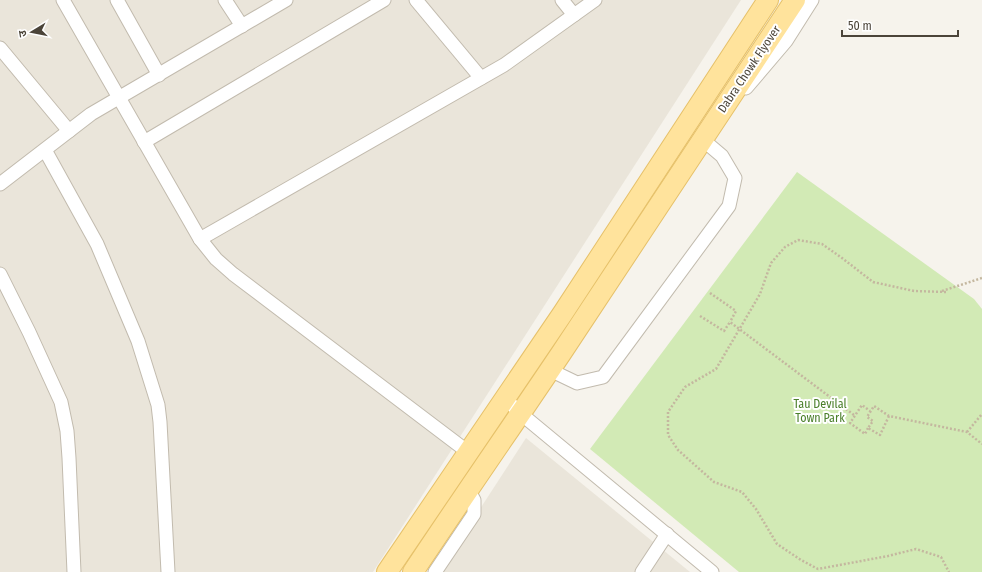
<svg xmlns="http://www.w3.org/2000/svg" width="982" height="572" font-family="'Fira Sans Condensed','Noto Sans Devanagari',sans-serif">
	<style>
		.residential { fill: #eae5da }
		.park { fill: #d2eab5 }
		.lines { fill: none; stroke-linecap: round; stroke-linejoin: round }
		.minor-casing { stroke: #c2bbae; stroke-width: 15 }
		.primary-casing { stroke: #e6c16a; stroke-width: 22 }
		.path { stroke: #c4b79f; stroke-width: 2.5; stroke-dasharray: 2 2; stroke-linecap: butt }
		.minor { stroke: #fff; stroke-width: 13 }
		.primary { stroke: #ffe39c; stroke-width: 20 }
		.labels { text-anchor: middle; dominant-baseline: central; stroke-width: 4; stroke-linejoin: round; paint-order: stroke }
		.street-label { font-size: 12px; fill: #4b4439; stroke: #fff }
		.park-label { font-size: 12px; fill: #4a7f2a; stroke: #fff }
	</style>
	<rect width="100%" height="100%" fill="#f6f3ec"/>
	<!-- residential -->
	<g class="residential">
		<path d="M 0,0 L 741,0 L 373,572 L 0,572 Z"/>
		<path d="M 526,438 L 690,572 L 439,572 Z"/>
	</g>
	<!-- park -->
	<path class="park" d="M 797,172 L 974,299 L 982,309 L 982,572 L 739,572 L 590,449 Z"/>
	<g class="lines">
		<defs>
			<g id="minor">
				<path d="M 63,0 L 200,239 L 216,259 L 233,274 L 468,452"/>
				<path d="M 117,0 L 159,75"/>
				<path d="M 225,0 L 242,26"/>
				<path d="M 416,0 L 481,78"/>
				<path d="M 562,0 L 574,15"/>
				<path d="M 0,48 L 69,131"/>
				<path d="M 746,88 L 786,41 L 812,0"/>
				<path d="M 144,142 L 384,0"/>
				<path d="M 45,150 L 97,244 L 138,341 L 158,405 L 160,422 L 168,572"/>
				<path d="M 0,184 L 91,114 L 286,0"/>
				<path d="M 200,239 L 504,65 L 595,0"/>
				<path d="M 0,274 L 29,332 L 61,402 L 67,431 L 69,458 L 74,572"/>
				<path d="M 550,370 L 577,383 L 603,377 L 729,206 L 735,178 L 722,156 L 702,139 L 706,134"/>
				<path d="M 505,398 L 520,413 L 712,572"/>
				<path d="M 435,572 L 474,514 L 474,500 L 468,489"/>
				<path d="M 642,572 L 667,534"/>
			</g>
			<g id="primary">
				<path d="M 387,572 L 563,313 L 768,0"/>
				<path d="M 413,572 C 462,498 513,425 562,352 C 640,235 717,117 795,0"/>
			</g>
		</defs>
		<!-- minor casing -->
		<use href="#minor" class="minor-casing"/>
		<!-- primary casing -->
		<use href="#primary" class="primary-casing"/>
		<!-- path -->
		<g class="path">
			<path d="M 942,291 L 982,278"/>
			<path d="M 946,292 L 914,291 L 873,282 L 842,258 L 822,244 L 798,240 L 785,247 L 771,263 L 760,294 L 716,369 L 685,387 L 668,412 L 668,435 L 678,450 L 714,482 L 742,492 L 756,509 L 777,544 L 801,560 L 818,569 L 888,556 L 916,549 L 941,557 L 949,572"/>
			<path d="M 710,293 L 736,311 L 730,322"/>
			<path d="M 700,316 L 724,331 L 730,322 L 854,415"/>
			<path d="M 889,416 L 880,435 L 868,428 L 873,421 L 867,417 L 874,406 L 889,416 L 967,432 L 982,444"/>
			<path d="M 868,428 L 865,434 L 850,423 L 862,405 L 870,411"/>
			<path d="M 967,432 L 982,414"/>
		</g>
		<!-- minor -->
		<use href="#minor" class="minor"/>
		<!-- primary -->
		<use href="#primary" class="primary"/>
	</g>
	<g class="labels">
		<!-- street labels -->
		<g class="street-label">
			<text transform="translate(749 69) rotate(-56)">Dabra Chowk Flyover</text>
		</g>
		<!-- park labels -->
		<g class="park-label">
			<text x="820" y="404">Tau Devilal<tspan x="820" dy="14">Town Park</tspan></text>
		</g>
	</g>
	<!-- north arrow -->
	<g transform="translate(32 32) rotate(260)" stroke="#ffffff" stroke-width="3" paint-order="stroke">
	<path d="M0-3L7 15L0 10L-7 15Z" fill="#4b4439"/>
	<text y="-6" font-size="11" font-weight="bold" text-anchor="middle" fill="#4b4439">उ</text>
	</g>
	<!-- scale -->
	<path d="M842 30v6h116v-6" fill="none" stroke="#4b4439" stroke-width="2"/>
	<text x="848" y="30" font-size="12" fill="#4b4439" stroke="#ffffff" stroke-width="3" paint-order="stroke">50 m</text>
</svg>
